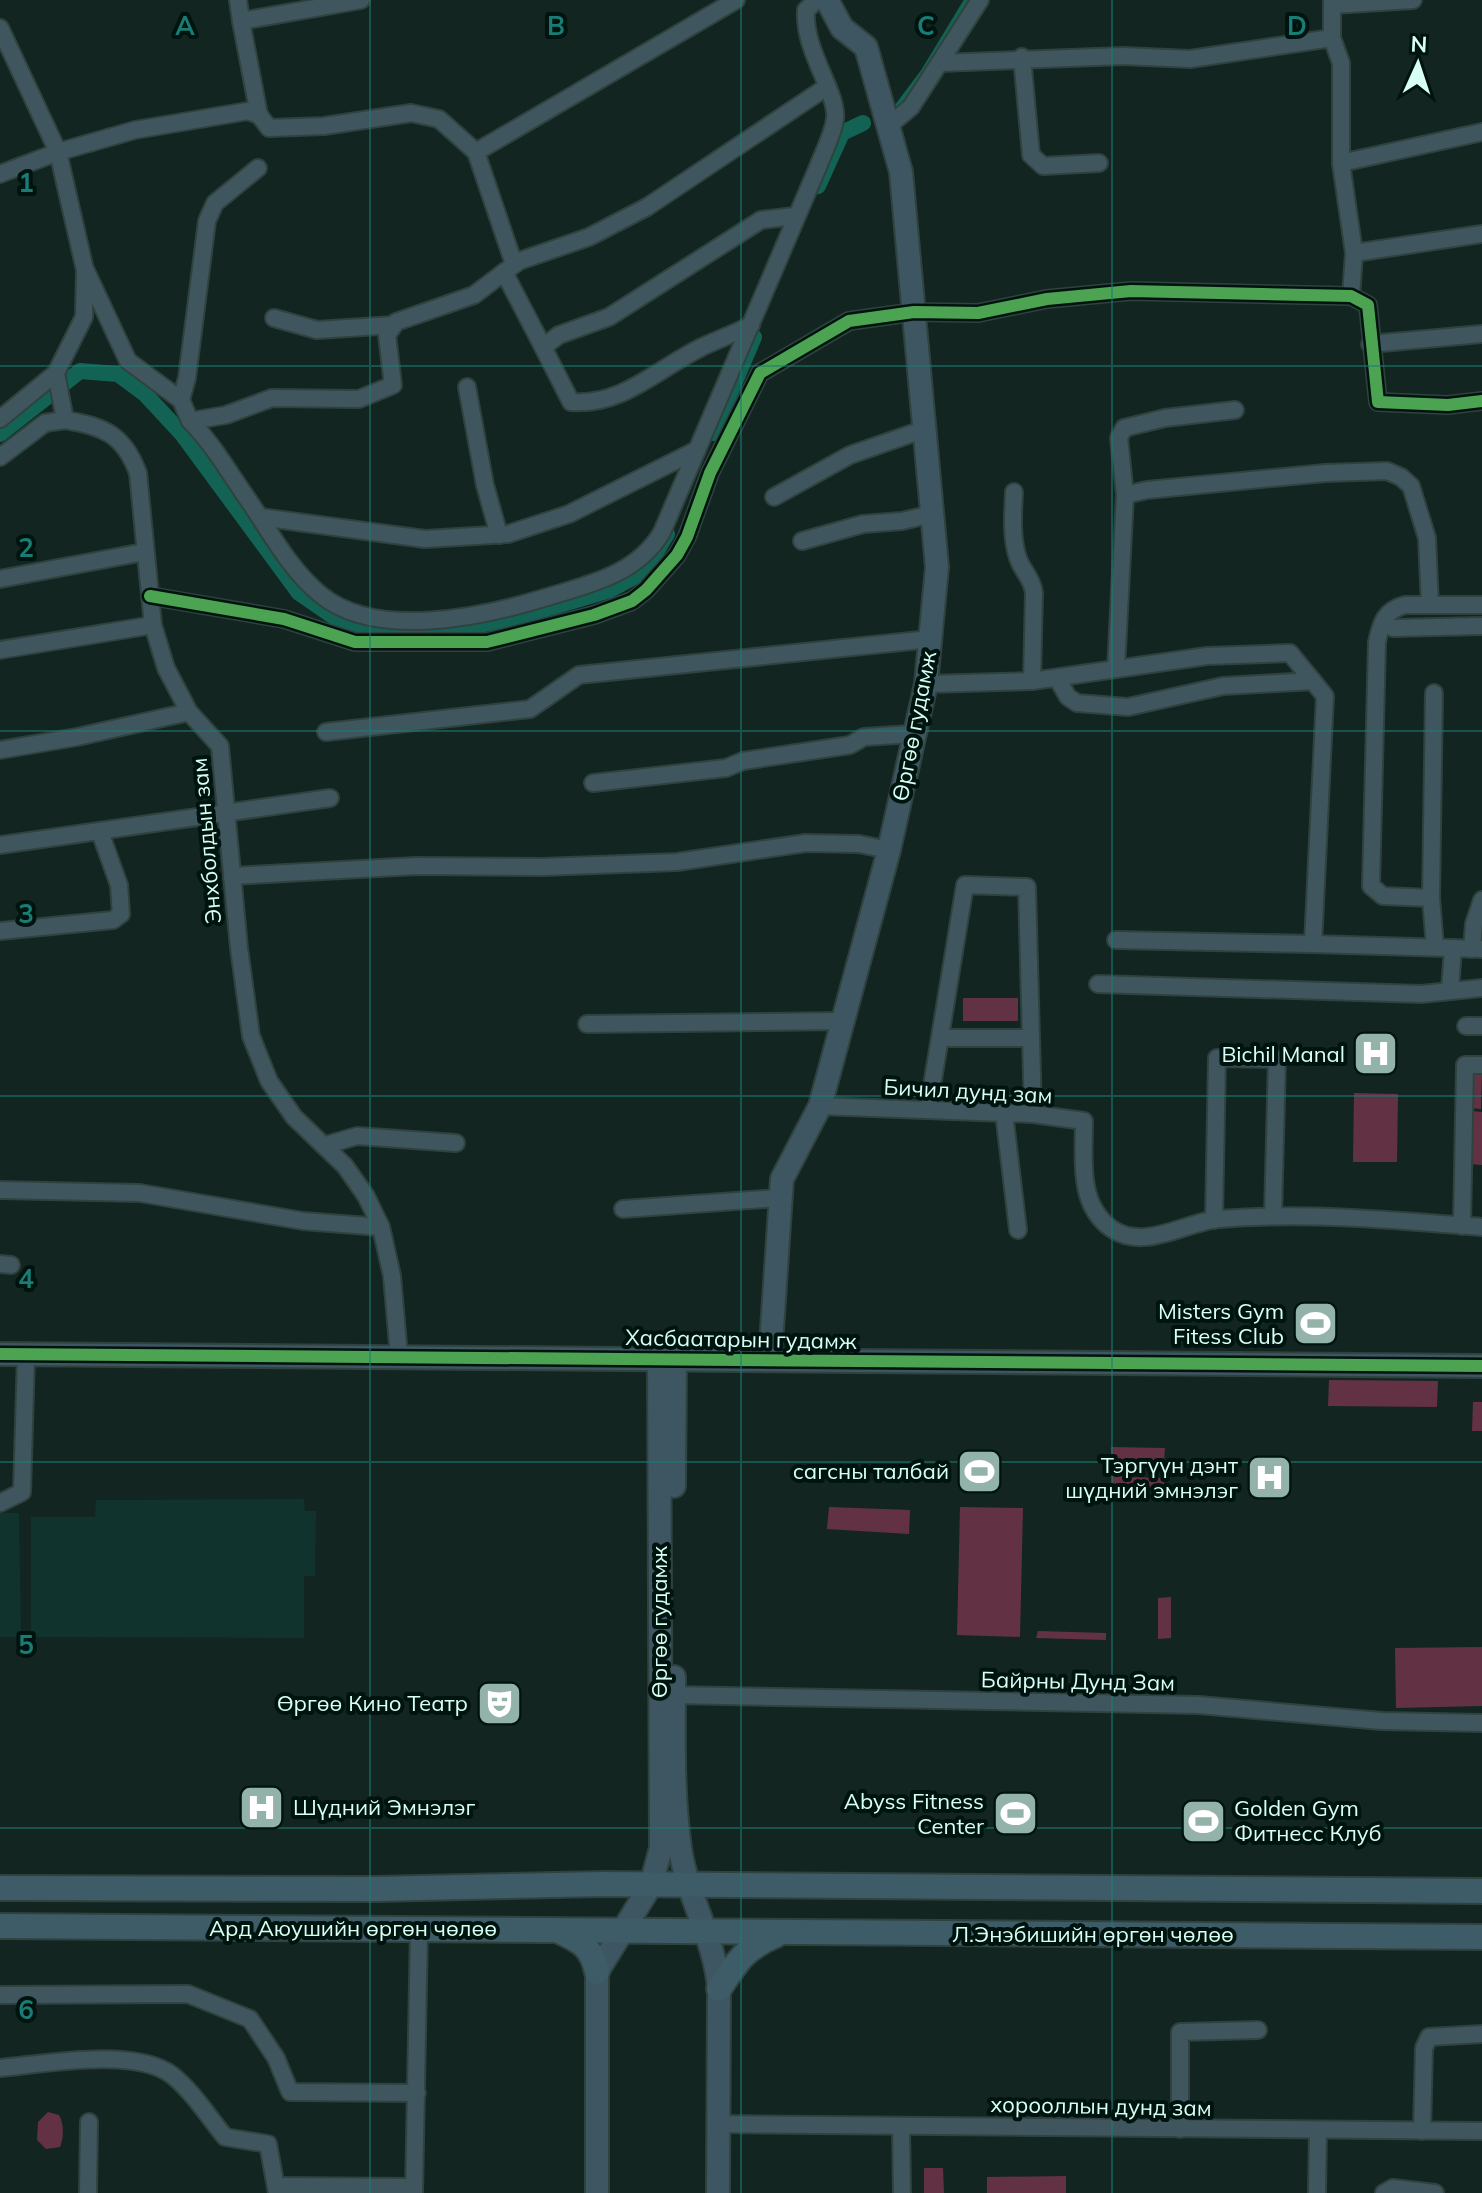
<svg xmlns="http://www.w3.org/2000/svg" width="1482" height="2193" font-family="Mulish,sans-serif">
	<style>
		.built { fill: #10342d }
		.green { fill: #623244 }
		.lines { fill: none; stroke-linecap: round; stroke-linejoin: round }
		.stream { stroke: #136355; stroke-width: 4 }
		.canal { stroke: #136355; stroke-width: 16 }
		.street-casing { stroke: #2f423e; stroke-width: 20 }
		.secondary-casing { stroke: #2f423e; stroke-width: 26 }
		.primary-casing { stroke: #2f423e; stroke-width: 28 }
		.street { stroke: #3f565f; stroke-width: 16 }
		.secondary { stroke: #3d5662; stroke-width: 22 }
		.primary { stroke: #3e5b68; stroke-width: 24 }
		.cycleway-casing { stroke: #00140f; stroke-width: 17 }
		.cycleway { stroke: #4ca352; stroke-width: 12 }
		.grid { fill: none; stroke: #197d75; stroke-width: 2; stroke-opacity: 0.55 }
		.labels { text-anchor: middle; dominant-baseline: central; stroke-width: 8; stroke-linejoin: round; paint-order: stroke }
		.street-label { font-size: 22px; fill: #d8fff4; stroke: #00140f }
		.poi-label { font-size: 22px; fill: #d8fff4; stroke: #00140f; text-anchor: end }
		.grid-label { font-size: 26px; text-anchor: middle; font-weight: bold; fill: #197d75; stroke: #00140f; stroke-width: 8; stroke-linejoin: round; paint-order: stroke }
	</style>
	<rect width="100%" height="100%" fill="#122521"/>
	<!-- built -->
	<g class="built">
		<path d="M 304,1499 L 305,1511 L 316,1511 L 315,1576 L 304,1576 L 304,1638 L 31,1637 L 31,1517 L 95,1517 L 96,1500 Z"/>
		<path d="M 0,1513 L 19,1513 L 21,1637 L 0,1637 Z"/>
	</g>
	<!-- green -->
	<g class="green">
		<rect x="963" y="998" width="55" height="23"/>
		<path d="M 1482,1072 L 1481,1109 L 1470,1108 L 1471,1077 Z"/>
		<path d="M 1354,1093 L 1398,1094 L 1397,1162 L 1353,1162 Z"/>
		<path d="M 1471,1111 L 1482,1112 L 1482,1165 L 1469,1164 Z"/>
		<path d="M 1329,1380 L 1438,1381 L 1437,1407 L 1328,1406 Z"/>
		<path d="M 1473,1402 L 1482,1402 L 1482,1431 L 1472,1431 Z"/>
		<path d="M 1111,1447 L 1165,1448 L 1164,1462 L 1124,1460 L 1124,1477 L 1164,1478 L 1164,1488 L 1112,1488 Z"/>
		<path d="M 963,1454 L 996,1454 L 995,1488 L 963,1487 Z"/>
		<path d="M 829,1507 L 910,1510 L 909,1534 L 827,1529 Z"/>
		<path d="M 960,1507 L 1023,1508 L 1020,1637 L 957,1635 Z"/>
		<path d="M 1171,1597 L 1171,1638 L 1158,1639 L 1158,1598 Z"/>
		<path d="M 1038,1631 L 1106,1633 L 1106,1640 L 1036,1638 Z"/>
		<path d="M 1482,1647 L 1482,1706 L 1396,1708 L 1395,1648 Z"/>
		<path d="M 48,2112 L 59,2115 C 64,2124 64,2137 60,2147 L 46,2149 L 37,2140 L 38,2122 Z"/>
		<path d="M 924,2168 L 943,2168 L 944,2193 L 924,2193 Z"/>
		<path d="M 1066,2176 L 1066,2193 L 987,2193 L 987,2177 Z"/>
	</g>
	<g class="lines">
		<!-- stream -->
		<path class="stream" d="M 893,111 L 923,71 L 966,0"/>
		<!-- canal -->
		<g class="canal">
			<path d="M 818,186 L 842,133 L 863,123"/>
			<path d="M 713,433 L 754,337"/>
			<path d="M 0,434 L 80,371 L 118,374 L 145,394 L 182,434 L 299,593 L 347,626 L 419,633 L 505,621 L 610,590 L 645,571 L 667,534"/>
		</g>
		<defs>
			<g id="street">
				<path d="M 238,0 L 241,21 L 361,0"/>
				<path d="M 1332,0 L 1332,38 L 1341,63 L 1341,163 L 1354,253 L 1351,296"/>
				<path d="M 1333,5 L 1413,0"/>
				<path d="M 241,21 L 259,115"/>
				<path d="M 0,28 L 58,152 L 85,270 L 84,317 L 56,373 L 65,420 C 104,426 124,435 138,473 L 153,625 L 166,668 L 189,712 L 220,746 L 239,948 L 251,1036 L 269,1081 L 294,1117 L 345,1166 L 366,1196 L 381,1227 L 392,1276 L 399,1356"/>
				<path d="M 1022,57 L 1031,155 L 1043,166 L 1099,163"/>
				<path d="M 940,63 L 1123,56 L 1190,59 L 1332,38"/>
				<path d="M 886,128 L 911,107 L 980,0"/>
				<path d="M 476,152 L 736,0"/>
				<path d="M 1341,163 L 1482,132"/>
				<path d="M 0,174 L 58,152 L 135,130 L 248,111 L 259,115 L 269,128 L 324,126 L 411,113 L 439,119 L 476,152 L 514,264"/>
				<path d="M 1354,253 L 1482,234"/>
				<path d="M 86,271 L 128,361 L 181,400 L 190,421 C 214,445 231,476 251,504 C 271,534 292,572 321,595 C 376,640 482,617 544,598 C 587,585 637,575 662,532 L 818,167 C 823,153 833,135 835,119 C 838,92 803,51 806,10 L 817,0"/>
				<path d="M 504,272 L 543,347"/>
				<path d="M 274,318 L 317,330 L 394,325"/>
				<path d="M 751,325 C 734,334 716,340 700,348 C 656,370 622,406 571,402 L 543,347 L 559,335 L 609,317 L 761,220 L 795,216"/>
				<path d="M 1370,344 L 1482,334"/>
				<path d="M 467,387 L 485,485 L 499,535"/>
				<path d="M 181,400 L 187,378 L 207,221 L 215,203 L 258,168"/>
				<path d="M 0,419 L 56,373"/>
				<path d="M 190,421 L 226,415 L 272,398 L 359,399 L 393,385 L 387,335 L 396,322 L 474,295 L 519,261 L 589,237 L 647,207 L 825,88"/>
				<path d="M 0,457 L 45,423 L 65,420"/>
				<path d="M 1014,492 C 1013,514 1011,537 1018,558 C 1022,571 1032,577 1034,593 L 1032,681"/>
				<path d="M 1125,495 L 1119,438 L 1124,428 L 1165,418 L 1235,410"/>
				<path d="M 774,497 L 850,455 L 925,429"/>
				<path d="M 260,517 L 425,539 L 508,534 L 569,514 L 697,450"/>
				<path d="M 802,541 L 863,524 L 902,521 L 932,514"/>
				<path d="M 0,579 L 144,552"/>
				<path d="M 150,596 L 284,619 L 355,642 L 487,642 L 594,615 L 632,601 L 646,590 L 677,555 L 687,537 L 710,473 L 760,373 L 849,321 L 914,312 L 978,313 L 1047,299 L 1131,291 L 1351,296 L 1368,305 L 1378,402 L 1448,405 L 1482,401"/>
				<path d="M 1393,628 L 1482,626"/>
				<path d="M 0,650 L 153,625"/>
				<path d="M 1116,669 L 1125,495 L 1147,490 L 1325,473 L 1387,471 L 1401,477 L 1411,486 L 1427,538 L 1430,605"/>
				<path d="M 1057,678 L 1068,697 L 1077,703 L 1128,707 L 1223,686 L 1313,681"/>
				<path d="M 926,684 L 1032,681 L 1207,656 L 1290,653 L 1325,696 L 1313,944 L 1482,949"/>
				<path d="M 1434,693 L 1431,898 L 1435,947"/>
				<path d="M 326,732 L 530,709 L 579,675 L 931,639"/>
				<path d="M 0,750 L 77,737 L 189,712"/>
				<path d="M 593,783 L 726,768 L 743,761 L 850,745 L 864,737 L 912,734"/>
				<path d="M 0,845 L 330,798"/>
				<path d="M 232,876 L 416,866 L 542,867 L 677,862 L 806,843 L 859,844 L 889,850"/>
				<path d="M 1431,898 L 1383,896 L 1371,886 L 1377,642 C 1381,623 1385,610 1405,605 L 1482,605"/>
				<path d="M 0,931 L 113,920 L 121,914 L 119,885 L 100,832"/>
				<path d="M 1116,940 L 1313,944"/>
				<path d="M 1472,949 L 1474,924 L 1482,900"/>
				<path d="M 1098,984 L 1421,994 L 1482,988"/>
				<path d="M 1450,990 L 1453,948"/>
				<path d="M 587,1024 L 843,1021"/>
				<path d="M 1466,1026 L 1482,1026"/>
				<path d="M 940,1038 L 1031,1038"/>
				<path d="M 820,1106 L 1033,1114 L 1084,1121 C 1084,1158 1077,1205 1112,1229 C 1145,1251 1185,1222 1219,1219 C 1307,1212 1394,1220 1482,1227"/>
				<path d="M 928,1110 L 965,885 L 1027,887 L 1033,1114"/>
				<path d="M 1004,1113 L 1018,1230"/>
				<path d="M 326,1145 L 357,1136 L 456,1143"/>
				<path d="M 0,1190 L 140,1193 L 303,1221 L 381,1227"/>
				<path d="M 623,1209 L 779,1198"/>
				<path d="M 1214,1220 L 1217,1058 L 1277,1059 L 1273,1216"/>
				<path d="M 1462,1226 L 1465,1065 L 1482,1065"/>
				<path d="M 0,1264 L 11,1265"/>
				<path d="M 0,1503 L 22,1492 L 26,1354"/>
				<path d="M 674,1695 L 1199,1705 L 1382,1721 L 1482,1723"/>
				<path d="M 0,1995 L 188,1994 L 250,2019 L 276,2058 L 290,2092 L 417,2093"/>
				<path d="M 0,2068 C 44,2064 135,2047 172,2075 C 193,2092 208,2116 225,2137 L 268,2144 L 277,2193"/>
				<path d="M 719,2124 L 1482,2131"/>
				<path d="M 901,2127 L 902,2193"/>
				<path d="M 1180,2129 L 1180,2032 L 1258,2030"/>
				<path d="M 1422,2131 L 1424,2048 L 1429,2037 L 1482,2034"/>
				<path d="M 277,2186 L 414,2187"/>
				<path d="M 88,2193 L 89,2122"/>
				<path d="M 414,2193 L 419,1929"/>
				<path d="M 1317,2193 L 1318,2130"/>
				<path d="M 1384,2193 L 1393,2188 L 1435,2193"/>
			</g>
			<g id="secondary">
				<path d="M 0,1354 L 1482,1366"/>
				<path d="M 770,1359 L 782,1179 L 820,1106 L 889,850 L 926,684 L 937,567 L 901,172 L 866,47 L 842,28 L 827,0"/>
				<path d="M 674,1486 L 675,1358"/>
				<path d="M 674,1677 C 674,1733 672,1793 680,1848 C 687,1897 715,1939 719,1989 L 718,2193"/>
				<path d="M 597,2193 L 597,1972 L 651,1885 L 661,1848 L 659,1358"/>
			</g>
			<g id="primary">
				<path d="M 0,1888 L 376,1889 L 603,1884 L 1482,1891"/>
				<path d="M 0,1926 L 1482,1937"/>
				<path d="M 559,1931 C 581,1941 592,1947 597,1972"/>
				<path d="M 719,1989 C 738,1960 744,1949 776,1935"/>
			</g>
		</defs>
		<!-- street casing -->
		<use href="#street" class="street-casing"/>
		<!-- secondary casing -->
		<use href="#secondary" class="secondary-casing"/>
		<!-- primary casing -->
		<use href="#primary" class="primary-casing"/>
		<!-- street -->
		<use href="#street" class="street"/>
		<!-- secondary -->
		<use href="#secondary" class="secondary"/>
		<!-- primary -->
		<use href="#primary" class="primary"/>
		<defs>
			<g id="cycleway">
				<path d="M 150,596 L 284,619 L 355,642 L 487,642 L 594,615 L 632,601 L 646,590 L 677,555 L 687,537 L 710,473 L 760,373 L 849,321 L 914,312 L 978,313 L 1047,299 L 1131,291 L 1351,296 L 1368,305 L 1378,402 L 1448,405 L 1482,401"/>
				<path d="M 0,1354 L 1482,1366"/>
			</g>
		</defs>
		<!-- cycleway casing -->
		<use href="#cycleway" class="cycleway-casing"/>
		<!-- cycleway -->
		<use href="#cycleway" class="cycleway"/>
	</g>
	<!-- grid -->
	<path class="grid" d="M 370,0 L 370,2193M 741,0 L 741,2193M 1112,0 L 1112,2193M 0,366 L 1482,366M 0,731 L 1482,731M 0,1096 L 1482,1096M 0,1462 L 1482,1462M 0,1828 L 1482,1828"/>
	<!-- icons -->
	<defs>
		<symbol id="hospital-square" viewBox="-11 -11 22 22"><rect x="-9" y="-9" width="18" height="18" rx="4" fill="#93b3aa" stroke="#00140f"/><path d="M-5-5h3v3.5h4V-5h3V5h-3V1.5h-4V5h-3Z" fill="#fff"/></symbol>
		<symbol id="stadium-square" viewBox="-11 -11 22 22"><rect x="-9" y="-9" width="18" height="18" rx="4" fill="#93b3aa" stroke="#00140f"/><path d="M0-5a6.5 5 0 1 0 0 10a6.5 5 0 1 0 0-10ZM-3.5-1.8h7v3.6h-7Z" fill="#fff"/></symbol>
		<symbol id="theatre-square" viewBox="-11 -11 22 22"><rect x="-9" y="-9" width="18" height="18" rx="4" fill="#93b3aa" stroke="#00140f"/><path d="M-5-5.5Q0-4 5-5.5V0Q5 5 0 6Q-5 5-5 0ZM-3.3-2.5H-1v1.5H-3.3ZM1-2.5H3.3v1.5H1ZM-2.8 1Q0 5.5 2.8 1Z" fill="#fff"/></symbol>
	</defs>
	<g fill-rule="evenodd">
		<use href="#hospital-square" x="1350" y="1028" width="51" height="51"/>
		<use href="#stadium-square" x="1290" y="1298" width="51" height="51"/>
		<use href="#stadium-square" x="954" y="1446" width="51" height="51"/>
		<use href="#hospital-square" x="1244" y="1452" width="51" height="51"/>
		<use href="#theatre-square" x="474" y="1678" width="51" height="51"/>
		<use href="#hospital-square" x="236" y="1782" width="51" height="51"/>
		<use href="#stadium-square" x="990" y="1788" width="51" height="51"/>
		<use href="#stadium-square" x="1178" y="1796" width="51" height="51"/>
	</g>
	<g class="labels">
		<!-- street labels -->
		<g class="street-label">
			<text transform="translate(914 726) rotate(-79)">Өргөө гудамж</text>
			<text transform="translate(206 841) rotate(-95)">Энхболдын зам</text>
			<text transform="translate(968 1091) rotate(3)">Бичил дунд зам</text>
			<text transform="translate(741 1339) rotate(1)">Хасбаатарын гудамж</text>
			<text transform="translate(659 1622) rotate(-90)">Өргөө гудамж</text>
			<text transform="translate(1078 1681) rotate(1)">Байрны Дунд Зам</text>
			<text x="353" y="1928">Ард Аюушийн өргөн чөлөө</text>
			<text x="1093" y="1934">Л.Энэбишийн өргөн чөлөө</text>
			<text transform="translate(1101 2106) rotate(1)">хорооллын дунд зам</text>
		</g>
		<!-- poi labels -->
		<g class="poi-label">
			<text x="1345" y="1054">Bichil Manal</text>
			<text x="1284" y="1311">Misters Gym<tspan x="1284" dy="25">Fitess Club</tspan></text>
			<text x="1238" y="1465">Тэргүүн дэнт<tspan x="1238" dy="25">шүдний эмнэлэг</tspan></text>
			<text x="949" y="1471">сагсны талбай</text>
			<text x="468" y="1703">Өргөө Кино Театр</text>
			<text x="984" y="1801">Abyss Fitness<tspan x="984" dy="25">Center</tspan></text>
			<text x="293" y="1807" text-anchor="start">Шүдний Эмнэлэг</text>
			<text x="1234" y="1808" text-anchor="start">Golden Gym<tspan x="1234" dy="25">Фитнесс Клуб</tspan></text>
		</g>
	</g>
	<g class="grid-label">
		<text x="185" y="35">A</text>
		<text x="556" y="35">B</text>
		<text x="926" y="35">C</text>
		<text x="1297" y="35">D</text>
		<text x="26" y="192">1</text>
		<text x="26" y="557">2</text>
		<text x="26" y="923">3</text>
		<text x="26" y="1288">4</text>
		<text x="26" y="1654">5</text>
		<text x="26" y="2019">6</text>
	</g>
	<!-- north arrow -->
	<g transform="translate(1418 64) rotate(3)" stroke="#00140f" stroke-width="6" paint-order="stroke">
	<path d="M0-6L14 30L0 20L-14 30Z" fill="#d8fff4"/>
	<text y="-12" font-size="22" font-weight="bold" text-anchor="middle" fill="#d8fff4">N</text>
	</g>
</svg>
